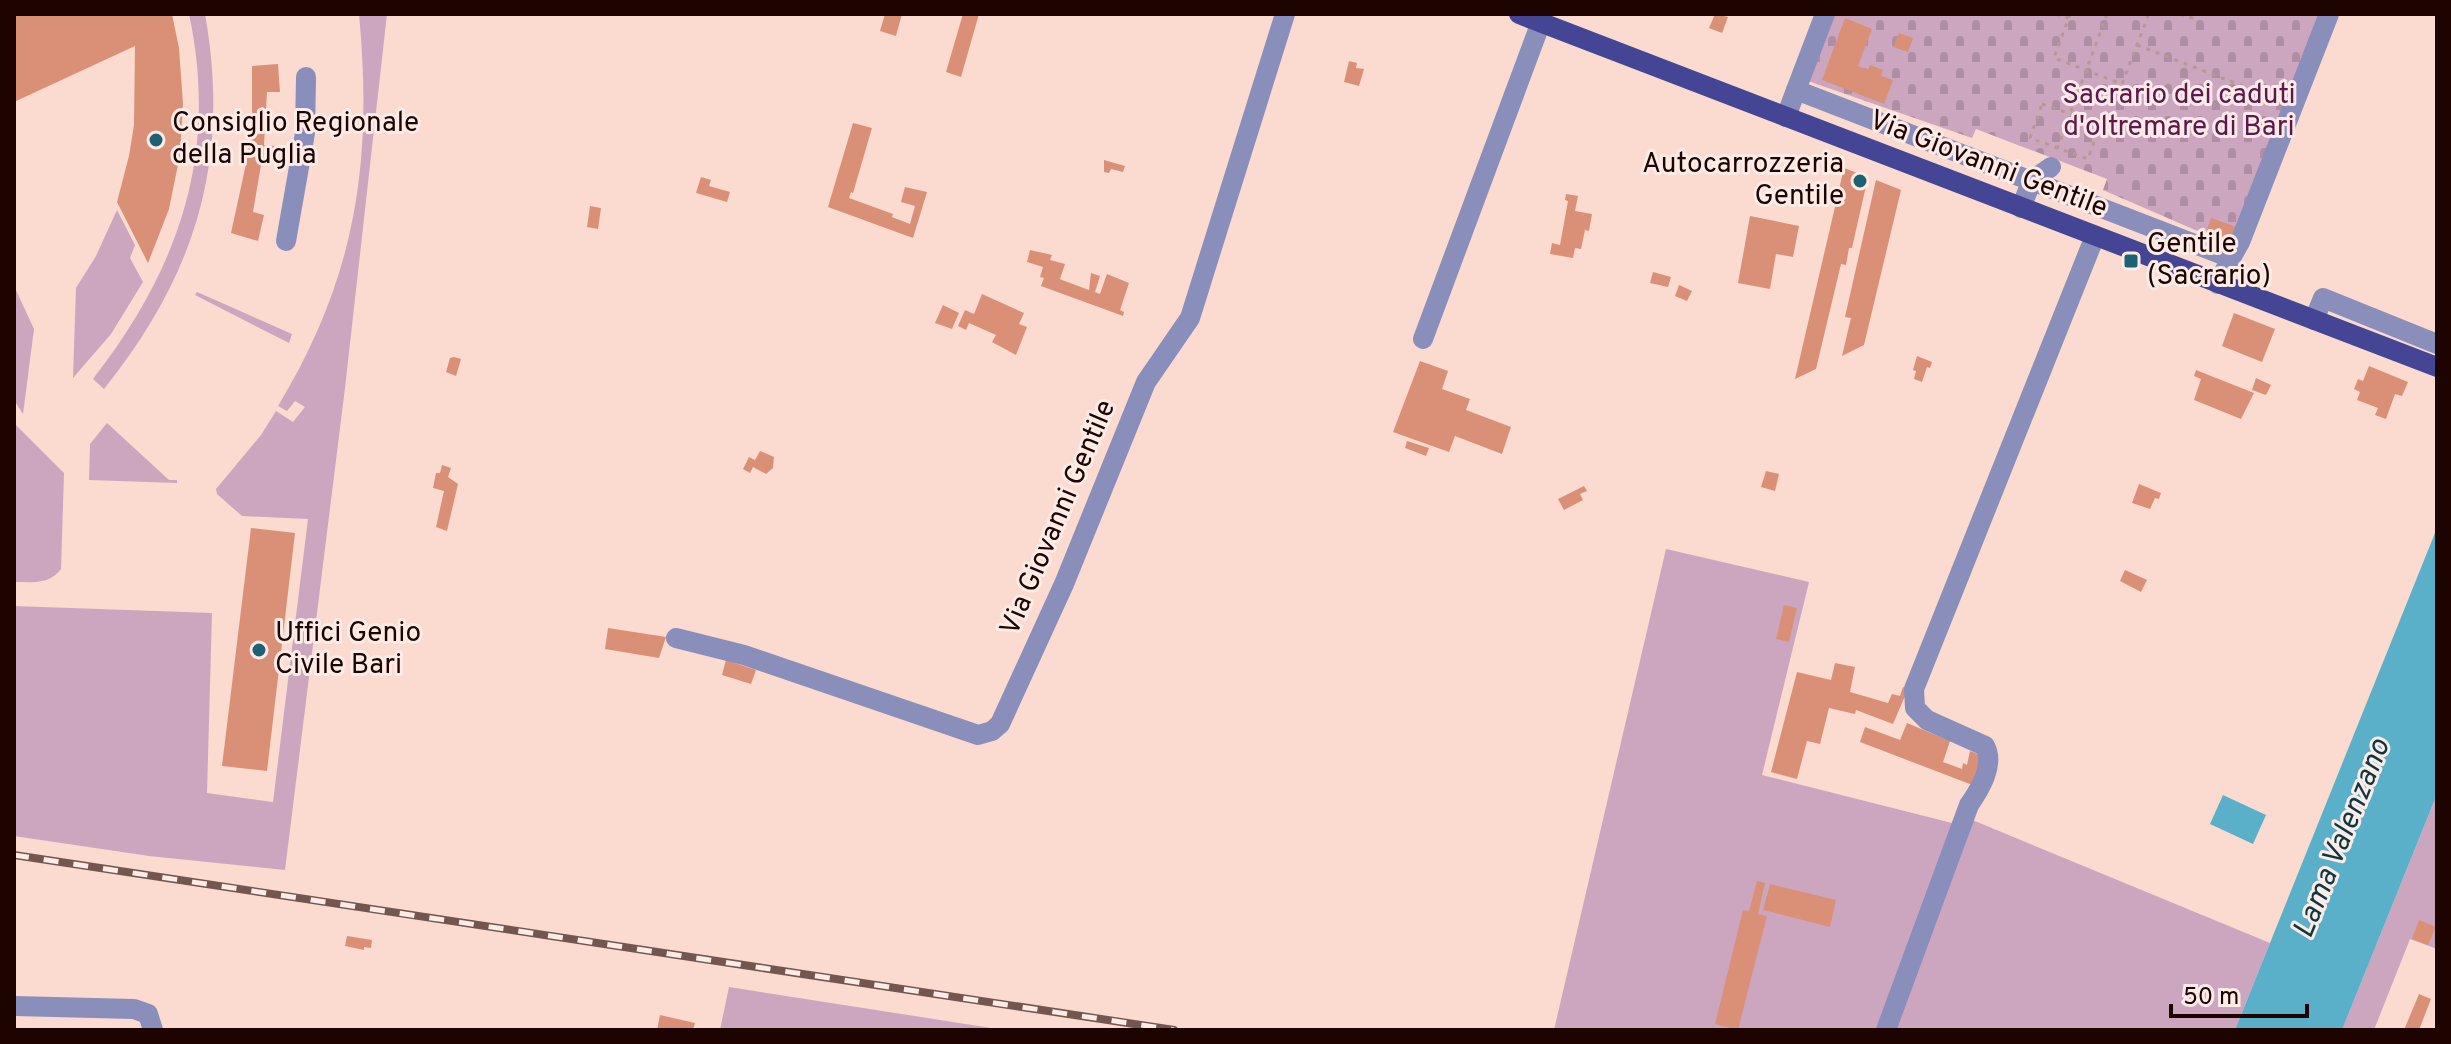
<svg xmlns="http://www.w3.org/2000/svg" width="2451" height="1044" font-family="Overpass,sans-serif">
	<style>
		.grass { fill: #cca6bf }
		.cemetery { fill: url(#cemetery-stones) }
		.water { fill: #5bb0c9 }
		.building { fill: #da9077 }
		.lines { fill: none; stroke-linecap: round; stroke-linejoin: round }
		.path { stroke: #b89991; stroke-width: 3; stroke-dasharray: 4 6; stroke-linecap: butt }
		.minor { stroke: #898ebb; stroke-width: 20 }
		.major { stroke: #444695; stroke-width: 20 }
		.rail-casing { stroke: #735650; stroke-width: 8 }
		.rail { stroke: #fcebe6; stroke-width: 5; stroke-dasharray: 15; stroke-linecap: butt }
		.poi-dot { fill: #1d6274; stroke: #fcebe6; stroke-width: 3 }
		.labels { text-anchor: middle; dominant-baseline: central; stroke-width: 6; stroke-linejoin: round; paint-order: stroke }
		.park-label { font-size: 28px; fill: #5d174d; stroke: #fcebe6 }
		.poi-label { font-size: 28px; fill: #1d0400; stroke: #fcebe6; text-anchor: start }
		.street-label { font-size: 28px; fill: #1d0400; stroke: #fcebe6 }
		.water-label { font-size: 30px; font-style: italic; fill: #0c3640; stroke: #fcebe6 }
	</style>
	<defs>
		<pattern id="cemetery-stones" width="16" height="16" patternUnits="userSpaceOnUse" patternTransform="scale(2)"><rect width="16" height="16" fill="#cca6bf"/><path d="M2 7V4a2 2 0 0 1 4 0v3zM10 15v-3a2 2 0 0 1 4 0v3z" fill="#af8da2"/></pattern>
	</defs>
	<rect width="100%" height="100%" fill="#fbdacf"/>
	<!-- grass -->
	<g class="grass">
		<path d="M 189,14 L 205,14 C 231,160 196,274 104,389 L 93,379 C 179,268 219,155 189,14 Z"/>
		<path d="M 359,14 L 387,14 L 345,388 L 285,870 L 149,856 L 14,836 L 14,606 L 212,613 L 207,793 L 273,802 L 308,519 L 242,516 L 217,494 L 216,489 L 261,435 L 276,411 L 293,422 L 305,407 L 295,401 L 287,411 L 278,406 C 356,277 373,163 359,14 Z"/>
		<path d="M 117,210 L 135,245 L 130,258 L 143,282 L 111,334 L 73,378 L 76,288 L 96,256 Z"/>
		<path d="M 14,286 L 34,329 L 23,414 L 14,400 Z"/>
		<path d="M 197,292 L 292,334 L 289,343 L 195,295 Z"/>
		<path d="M 14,423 L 64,473 L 61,569 C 49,585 32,582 14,582 Z"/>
		<path d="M 107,423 L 169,480 L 177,480 L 177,483 L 89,480 L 90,444 Z"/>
		<path d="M 1666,549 L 1809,582 L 1762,775 L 1956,824 L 1879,1030 L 1554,1030 Z"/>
		<path d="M 2437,794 L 2437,949 L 2410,939 L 2374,1030 L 2342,1030 Z"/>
		<path d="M 1970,819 L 2270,943 L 2235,1030 L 1891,1030 Z"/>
		<path d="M 729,987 L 1004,1030 L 720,1030 Z"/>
	</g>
	<!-- cemetery -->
	<path class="cemetery" d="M 1831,14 L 2323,14 L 2232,246 L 2103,190 L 2107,179 L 1976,129 L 1972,138 L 1805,80 Z"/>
	<!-- water -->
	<g class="water">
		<path d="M 2437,528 L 2437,794 L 2342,1030 L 2235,1030 Z"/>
		<path d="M 2223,795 L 2266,815 L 2253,844 L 2210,824 Z"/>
	</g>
	<!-- building -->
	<g class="building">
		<path d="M 14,14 L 172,14 L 179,48 L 183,104 L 180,155 L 169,209 L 148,263 L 117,202 L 129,156 L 134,125 L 135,46 L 14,102 Z"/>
		<path d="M 885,14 L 902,14 L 896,36 L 880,31 Z"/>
		<path d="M 963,14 L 979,14 L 961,77 L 946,72 Z"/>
		<path d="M 1715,14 L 1728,17 L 1722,33 L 1709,28 Z"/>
		<path d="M 1845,18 L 1872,29 L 1858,66 L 1868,70 L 1870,65 L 1883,70 L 1881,76 L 1893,80 L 1884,104 L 1822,80 Z"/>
		<path d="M 1899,33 L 1913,38 L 1908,52 L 1893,47 Z"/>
		<path d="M 1349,61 L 1357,63 L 1356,68 L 1364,69 L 1359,86 L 1344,82 Z"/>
		<path d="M 278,64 L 280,92 L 267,92 L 264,145 L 276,146 L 275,160 L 262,159 L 253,212 L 264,215 L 258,241 L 231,233 L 246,164 L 252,125 L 252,66 Z"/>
		<path d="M 853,123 L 872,128 L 853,193 L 851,192 L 849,198 L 893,214 L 892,217 L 910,224 L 915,206 L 901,202 L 905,187 L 927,192 L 913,238 L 828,207 Z"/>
		<path d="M 1104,160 L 1125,166 L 1123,172 L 1111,169 L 1109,173 L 1104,172 Z"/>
		<path d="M 1844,168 L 1868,177 L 1852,248 L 1849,248 L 1846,265 L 1841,264 L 1816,369 L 1795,379 Z"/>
		<path d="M 701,177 L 711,180 L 709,186 L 730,192 L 727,202 L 696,193 Z"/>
		<path d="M 1876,180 L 1901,190 L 1864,345 L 1842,356 L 1851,318 L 1845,317 Z"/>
		<path d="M 1566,194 L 1578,196 L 1575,211 L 1592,214 L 1589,231 L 1585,230 L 1581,249 L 1575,248 L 1573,258 L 1550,254 L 1552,243 L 1560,245 L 1568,201 L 1565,200 Z"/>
		<path d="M 590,206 L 601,208 L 598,229 L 587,227 Z"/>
		<path d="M 1750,216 L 1799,226 L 1793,257 L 1776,254 L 1770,289 L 1738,283 Z"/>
		<path d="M 2211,218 L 2239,228 L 2233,244 L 2206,232 Z"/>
		<path d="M 1030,250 L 1052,255 L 1050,260 L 1065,264 L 1060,279 L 1062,280 L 1089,290 L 1091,273 L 1100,276 L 1095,292 L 1100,294 L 1107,274 L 1129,283 L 1120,310 L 1124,312 L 1123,316 L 1041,286 L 1044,278 L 1040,277 L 1043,267 L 1027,262 Z"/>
		<path d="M 1653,272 L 1671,277 L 1668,287 L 1650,283 Z"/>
		<path d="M 1679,285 L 1692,291 L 1687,301 L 1675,296 Z"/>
		<path d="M 982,294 L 1024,313 L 1019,324 L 1027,327 L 1016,355 L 992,342 L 996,335 L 969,323 L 966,330 L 958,326 L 965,310 L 974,314 Z"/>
		<path d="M 943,305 L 959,313 L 952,329 L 935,323 Z"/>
		<path d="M 2234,313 L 2275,329 L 2262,362 L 2222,346 Z"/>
		<path d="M 1917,356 L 1932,362 L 1930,368 L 1927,367 L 1922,382 L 1914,379 L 1916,371 L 1913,370 Z"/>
		<path d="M 454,357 L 461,359 L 456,376 L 446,372 L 450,358 Z"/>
		<path d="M 1420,361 L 1448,371 L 1442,389 L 1470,399 L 1466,410 L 1511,427 L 1502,454 L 1455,436 L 1449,452 L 1393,432 Z"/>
		<path d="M 2369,366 L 2408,382 L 2402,396 L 2395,394 L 2386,419 L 2375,415 L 2378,408 L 2357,400 L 2360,392 L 2354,389 L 2358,379 L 2363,381 Z"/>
		<path d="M 2196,370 L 2254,393 L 2241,419 L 2194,400 L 2201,379 L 2194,376 Z"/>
		<path d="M 2256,378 L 2271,385 L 2266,395 L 2252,390 Z"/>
		<path d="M 1407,441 L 1429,448 L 1426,456 L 1405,448 Z"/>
		<path d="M 760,451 L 774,457 L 773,468 L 766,474 L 753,467 L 750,473 L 743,469 L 749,457 L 755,460 Z"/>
		<path d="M 442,465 L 451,468 L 448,477 L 458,484 L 447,531 L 436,527 L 444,491 L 433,488 L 436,473 L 440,473 Z"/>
		<path d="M 1766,471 L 1779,474 L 1775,491 L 1761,487 Z"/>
		<path d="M 2139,484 L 2161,493 L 2159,499 L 2155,498 L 2150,509 L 2132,503 Z"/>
		<path d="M 1584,486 L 1587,491 L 1580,494 L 1583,500 L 1564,510 L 1558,499 Z"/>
		<path d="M 251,528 L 295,533 L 267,771 L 222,766 Z"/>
		<path d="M 2125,570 L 2147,580 L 2141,592 L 2120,581 Z"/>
		<path d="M 1784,605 L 1797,608 L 1789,642 L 1776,639 Z"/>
		<path d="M 608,628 L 666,637 L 659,658 L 605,649 Z"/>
		<path d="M 726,660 L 756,670 L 751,684 L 722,675 Z"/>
		<path d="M 1835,663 L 1855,667 L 1850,692 L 1888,703 L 1892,694 L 1900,696 L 1903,687 L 1908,689 L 1893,724 L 1856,710 L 1855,714 L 1829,708 L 1820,744 L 1807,741 L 1797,779 L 1771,772 L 1797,672 L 1831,680 Z"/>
		<path d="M 1907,723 L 1950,741 L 1943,762 L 1962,769 L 1963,763 L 1967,765 L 1970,751 L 1983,756 L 1975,786 L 1860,742 L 1865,727 L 1900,740 Z"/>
		<path d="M 1757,881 L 1765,883 L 1758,914 L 1767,916 L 1738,1030 L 1715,1024 L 1743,910 L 1749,911 Z"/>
		<path d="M 1770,884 L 1836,900 L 1830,927 L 1763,910 Z"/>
		<path d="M 2419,920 L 2436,927 L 2428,945 L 2412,939 Z"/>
		<path d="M 347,936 L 372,940 L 371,948 L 364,947 L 364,950 L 345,946 Z"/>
		<path d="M 2419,994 L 2431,999 L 2419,1030 L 2404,1030 Z"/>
		<path d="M 660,1015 L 695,1023 L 693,1030 L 657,1030 Z"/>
	</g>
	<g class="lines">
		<!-- path -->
		<g class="path">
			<path d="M 2056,14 L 2068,18"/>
			<path d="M 2070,14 L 2054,58 L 2122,84 L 2148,16 L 2144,14"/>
			<path d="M 2180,14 L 2195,19 L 2197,14"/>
			<path d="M 2137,45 L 2271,97"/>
			<path d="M 2042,104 L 2100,124 L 2088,159 L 2030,138 Z"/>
			<path d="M 2057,149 L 2107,14"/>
		</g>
		<!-- minor -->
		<g class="minor">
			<path d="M 1796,90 L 1825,14"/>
			<path d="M 1786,117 L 1796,90 L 2231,258 L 2218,284"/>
			<path d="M 2021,208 L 2032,180 L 2051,167"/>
			<path d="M 286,241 L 305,133 L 306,77"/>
			<path d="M 2231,258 L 2240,242 L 2329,14"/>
			<path d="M 2314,320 L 2323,298 L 2437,344"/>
			<path d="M 1423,339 L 1541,22"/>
			<path d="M 676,638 L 744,655 L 978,735 L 992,731 L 1000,724 L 1064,584 L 1146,382 L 1190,318 L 1285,14"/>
			<path d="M 14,1006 L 134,1009 L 148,1014 L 153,1030"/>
			<path d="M 1886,1030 L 1969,805 C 1980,789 1995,765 1985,746 L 1927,720 L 1915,708 L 1914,689 L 2095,236"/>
		</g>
		<!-- major -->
		<path class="major" d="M 1519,14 L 2437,367"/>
		<defs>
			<path id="rail" d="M 14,855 L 1174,1030"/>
		</defs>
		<!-- rail casing -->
		<use href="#rail" class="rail-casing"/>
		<!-- rail -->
		<use href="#rail" class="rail"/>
	</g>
	<!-- markers -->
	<g class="poi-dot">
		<circle cx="156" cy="140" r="8"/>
		<circle cx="1860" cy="181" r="8"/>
		<rect x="2123" y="253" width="16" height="16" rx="4"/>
		<circle cx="259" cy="650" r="8"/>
	</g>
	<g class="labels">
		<!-- park labels -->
		<g class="park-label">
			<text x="2179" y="96">Sacrario dei caduti<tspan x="2179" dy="32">d'oltremare di Bari</tspan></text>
		</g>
		<!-- poi labels -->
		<g class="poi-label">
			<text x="172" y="124">Consiglio Regionale<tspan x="172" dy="32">della Puglia</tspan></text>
			<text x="1844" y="165" text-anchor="end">Autocarrozzeria<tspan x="1844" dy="32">Gentile</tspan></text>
			<text x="2147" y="245">Gentile<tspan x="2147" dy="32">(Sacrario)</tspan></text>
			<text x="275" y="634">Uffici Genio<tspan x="275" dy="32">Civile Bari</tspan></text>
		</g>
		<!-- street labels -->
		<g class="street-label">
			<text transform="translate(1988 165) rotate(21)">Via Giovanni Gentile</text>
			<text transform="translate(1059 518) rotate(-67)">Via Giovanni Gentile</text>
		</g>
		<!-- water labels -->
		<g class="water-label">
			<text transform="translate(2343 839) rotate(-68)">Lama Valenzano</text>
		</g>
	</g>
	<!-- border -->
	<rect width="2451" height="1044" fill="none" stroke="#1d0400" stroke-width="32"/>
	<!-- scale -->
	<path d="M2171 1004v12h136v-12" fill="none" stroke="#1d0400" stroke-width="4"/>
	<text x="2183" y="1004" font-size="24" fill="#1d0400" stroke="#fcebe6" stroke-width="6" paint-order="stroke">50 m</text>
</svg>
